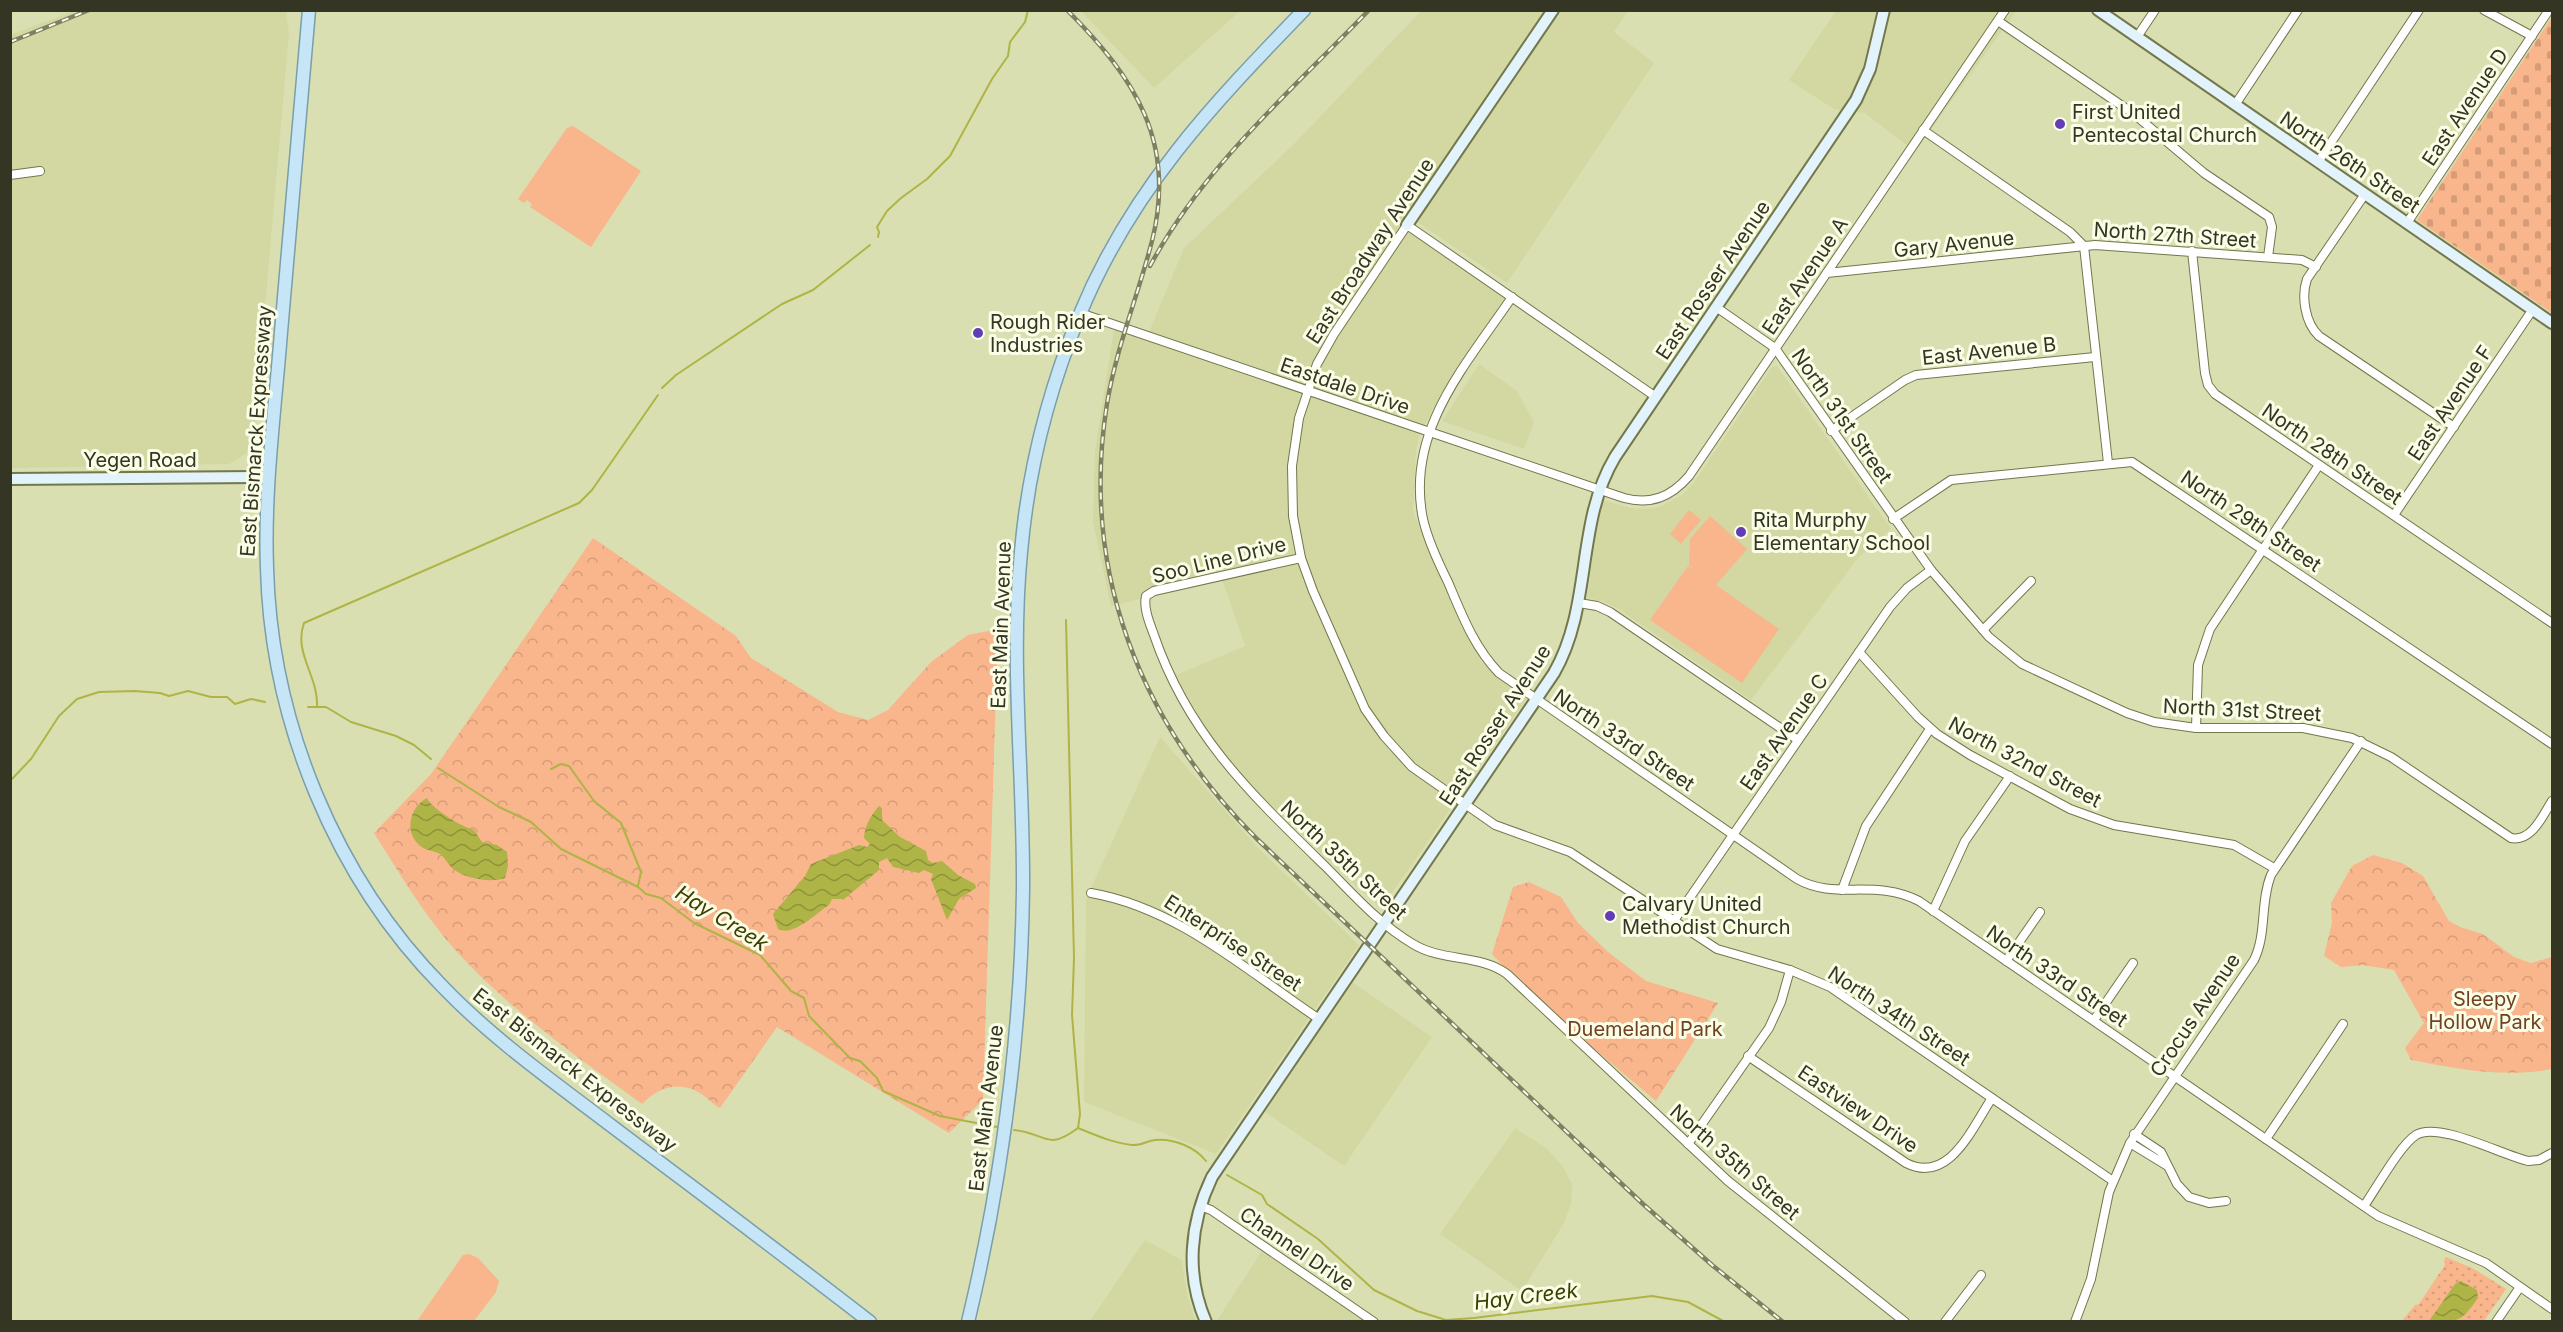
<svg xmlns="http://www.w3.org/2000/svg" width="2563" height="1332" font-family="Inter,sans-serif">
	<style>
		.built { fill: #d3d8a2 }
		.grass { fill: url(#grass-dots) }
		.cemetery { fill: url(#cemetery-stones) }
		.park { fill: url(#park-crowns) }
		.garden { fill: #f9b58c }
		.water { fill: url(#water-waves) }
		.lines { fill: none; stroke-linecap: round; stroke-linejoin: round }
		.stream { stroke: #aeb446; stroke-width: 2 }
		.street-casing { stroke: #73774c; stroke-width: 10 }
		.secondary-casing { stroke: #73774c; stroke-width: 14 }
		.primary-casing { stroke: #7a9eaa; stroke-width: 15 }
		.street { stroke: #fff; stroke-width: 8 }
		.secondary { stroke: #e2f3fb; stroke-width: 10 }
		.primary { stroke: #c6e6f8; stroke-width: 12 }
		.rail-casing { stroke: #7e8062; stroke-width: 4.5 }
		.rail { stroke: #fbfee6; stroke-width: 2; stroke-dasharray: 7; stroke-linecap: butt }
		.poi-dot { fill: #623db5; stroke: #fbfee6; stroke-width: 2 }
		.labels { text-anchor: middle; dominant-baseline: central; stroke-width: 6; stroke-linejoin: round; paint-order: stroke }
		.street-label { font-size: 20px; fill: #343523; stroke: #fbfee6 }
		.poi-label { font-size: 20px; fill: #343523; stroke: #fbfee6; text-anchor: start }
		.park-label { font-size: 20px; fill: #704122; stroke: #fbfee6 }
		.water-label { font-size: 21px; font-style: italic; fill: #3c3e00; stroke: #fbfee6 }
	</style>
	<defs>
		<pattern id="grass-dots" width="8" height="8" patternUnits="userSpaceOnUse" patternTransform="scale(1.5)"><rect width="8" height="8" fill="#f9b58c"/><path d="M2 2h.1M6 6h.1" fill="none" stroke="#d69c78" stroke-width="1.8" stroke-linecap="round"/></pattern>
		<pattern id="cemetery-stones" width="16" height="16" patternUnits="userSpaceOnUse" patternTransform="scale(1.5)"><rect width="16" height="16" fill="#f9b58c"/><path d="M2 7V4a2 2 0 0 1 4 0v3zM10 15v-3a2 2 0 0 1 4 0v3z" fill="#d69c78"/></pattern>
		<pattern id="park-crowns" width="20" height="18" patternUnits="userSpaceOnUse" patternTransform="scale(1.5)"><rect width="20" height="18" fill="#f9b58c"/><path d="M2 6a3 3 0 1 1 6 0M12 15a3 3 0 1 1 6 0" fill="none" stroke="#d69c78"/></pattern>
		<pattern id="water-waves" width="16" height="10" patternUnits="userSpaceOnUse" patternTransform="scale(1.5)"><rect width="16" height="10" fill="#aeb446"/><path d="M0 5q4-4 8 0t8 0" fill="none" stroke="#8e933a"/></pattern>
	</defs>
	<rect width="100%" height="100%" fill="#dadfb1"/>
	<!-- built -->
	<g class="built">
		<path d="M 74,11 L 286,11 L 289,33 L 253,445 L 247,453 L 229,464 L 11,468 L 10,35 Z"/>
		<path d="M 1081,11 L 1240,11 L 1154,88 Z"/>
		<path d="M 1421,11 L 1628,11 L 1614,32 L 1654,63 L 1507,283 L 1416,221 L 1409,231 L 1505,298 L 1444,390 L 1419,436 L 1416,450 L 1413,512 L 1468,639 L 1482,662 L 1496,676 L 1527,698 L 1381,909 L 1275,810 L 1227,761 L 1204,726 L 1176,675 L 1245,646 L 1222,579 L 1111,606 L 1093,522 L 1095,451 L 1114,329 L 1146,339 L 1184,248 L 1294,144 Z"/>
		<path d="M 1836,11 L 2016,11 L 1915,152 L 1865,113 L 1834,109 L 1789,80 Z"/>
		<path d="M 1479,364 L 1517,391 L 1534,422 L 1524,449 L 1442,421 Z"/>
		<path d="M 1777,366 L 1891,529 L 1858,558 L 1751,700 L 1617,608 L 1602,601 L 1587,598 L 1595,536 L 1603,500 L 1631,508 L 1647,509 L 1662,506 L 1682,495 L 1693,484 L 1772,367 Z"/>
		<path d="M 1160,737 L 1258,848 L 1359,945 L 1216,1154 L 1084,1102 L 1086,899 Z"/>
		<path d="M 1352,982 L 1432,1037 L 1344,1166 L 1265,1112 Z"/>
		<path d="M 1515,1128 L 1546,1148 L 1562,1165 L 1572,1184 L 1571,1204 L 1564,1223 L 1522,1291 L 1440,1234 Z"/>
		<path d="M 1145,1240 L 1182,1260 L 1187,1295 L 1196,1321 L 1090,1321 Z"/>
		<path d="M 1267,1243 L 1375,1318 L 1381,1321 L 1216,1322 Z"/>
	</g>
	<!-- grass -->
	<path class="grass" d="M 2446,1257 L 2474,1269 L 2506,1289 L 2484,1321 L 2401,1322 L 2415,1305 L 2419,1304 L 2445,1265 L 2444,1261 Z"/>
	<!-- cemetery -->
	<path class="cemetery" d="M 2552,17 L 2552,313 L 2417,220 Z"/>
	<!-- park -->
	<g class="park">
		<path d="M 593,538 L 736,636 L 751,658 L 838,712 L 868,720 L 888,710 L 931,662 L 968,635 L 998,629 L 983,1100 L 949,1133 L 777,1027 L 720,1108 C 712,1104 707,1097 700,1093 C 678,1080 658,1088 642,1104 C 579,1058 511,1011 458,953 C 425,917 400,874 374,833 L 431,774 Z"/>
		<path d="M 2373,855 L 2402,863 L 2423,876 L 2449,921 L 2460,927 L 2483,934 L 2514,957 L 2531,963 L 2552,957 L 2552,1069 C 2505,1078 2457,1069 2411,1060 L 2405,1048 L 2424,1023 L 2394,970 L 2363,965 L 2341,967 L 2324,956 L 2332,923 L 2331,903 L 2352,866 Z"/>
		<path d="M 1529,882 L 1561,897 L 1578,923 L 1608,952 L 1646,981 L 1718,1003 L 1656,1101 L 1529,994 L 1492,954 L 1513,887 Z"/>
	</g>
	<!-- garden -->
	<g class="garden">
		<path d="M 573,126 L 641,171 L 591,247 L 530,207 L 532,204 L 527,200 L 524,203 L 518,199 L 567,128 Z"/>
		<path d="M 1689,510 L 1701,520 L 1681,544 L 1670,534 Z"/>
		<path d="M 1710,516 L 1747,549 L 1716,585 L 1779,629 L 1742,683 L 1650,620 L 1688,566 L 1695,570 L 1689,565 L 1690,539 Z"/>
		<path d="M 469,1254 L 478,1258 L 499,1281 L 496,1292 L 474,1321 L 417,1321 L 463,1255 Z"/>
	</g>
	<!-- water -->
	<g class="water">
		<path d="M 427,798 C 432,809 462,827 474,830 L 482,842 L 497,845 L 507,852 L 508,866 L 505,878 C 490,883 465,879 452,868 C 448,864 445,858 440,854 C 433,850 426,851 419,845 C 404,831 410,807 427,798 Z"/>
		<path d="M 879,806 L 882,808 L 882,820 L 900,837 L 926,851 L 928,860 L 933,863 L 942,861 L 958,875 L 975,884 L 976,888 L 959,899 L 947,920 L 931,879 L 933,874 L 924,870 L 919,873 L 893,867 L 887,858 L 879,862 L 879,870 L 844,899 L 832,899 L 829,905 C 816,913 794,937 778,929 L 773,914 L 805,876 L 811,864 L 859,845 L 867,847 L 870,844 L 864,838 C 865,825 871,815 879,806 Z"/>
		<path d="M 2461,1281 L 2477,1290 L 2478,1298 C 2461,1322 2459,1322 2429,1321 L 2455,1284 Z"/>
	</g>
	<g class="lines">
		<!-- stream -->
		<g class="stream">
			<path d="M 878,237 L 879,232 L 877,227 L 887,211 L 901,198 L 927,179 L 950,156 L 992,79 L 1008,56 L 1010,42 L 1025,22 L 1028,10"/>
			<path d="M 662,388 L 676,375 L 782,304 L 813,290 L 870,245"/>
			<path d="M 1066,620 L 1074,958 L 1072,1015 L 1080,1114 L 1078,1128"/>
			<path d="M 308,707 L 326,707 L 351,722 L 396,736 L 414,745 L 431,759"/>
			<path d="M 317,707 C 319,677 293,653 304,623 L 579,503 L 592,490 L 658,395"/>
			<path d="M 438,768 L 499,807 L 531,822 L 561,849 L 638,887 L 646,894 L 661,898 L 694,923 L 760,955 L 791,991 L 804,998 L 809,1016 L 850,1058 L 860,1061 L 877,1078 L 883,1091 L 940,1116 L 997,1127"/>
			<path d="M 551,769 L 561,764 L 569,766 L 594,801 L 621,823 L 641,872 L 638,886"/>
			<path d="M 10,781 L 31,759 L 59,716 L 77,699 L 99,692 L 135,691 L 160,693 L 169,696 L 188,691 L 211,697 L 227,697 L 235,704 L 251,699 L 265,702"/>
			<path d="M 1014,1130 C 1047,1133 1046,1152 1078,1128 C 1095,1135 1113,1143 1132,1145 C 1140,1146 1147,1141 1155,1140 C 1173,1138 1195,1147 1206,1161"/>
			<path d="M 1227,1175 L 1262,1195 L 1267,1204 L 1318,1239 L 1374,1290 L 1417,1311 L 1446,1320 L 1474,1318 L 1652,1296 L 1688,1302 L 1725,1322"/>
		</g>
		<defs>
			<g id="street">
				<path d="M 2484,10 L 2532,36"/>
				<path d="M 1998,21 L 2134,114 L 2204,173 L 2269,217 L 2272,227 L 2268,257"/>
				<path d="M 2137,37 L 2155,10"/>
				<path d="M 2235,105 L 2298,10"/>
				<path d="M 1923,130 L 2070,232 L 2084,246"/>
				<path d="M 2318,162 L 2419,10"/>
				<path d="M 10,175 L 40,171"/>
				<path d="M 2365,194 L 2307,279 C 2301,296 2305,323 2319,336 L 2454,427"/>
				<path d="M 2407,223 L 2549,10"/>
				<path d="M 2084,246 L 2108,463"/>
				<path d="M 2192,251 L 2205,373 L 2208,385 L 2215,394 L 2552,623"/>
				<path d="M 1827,273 L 2095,245 L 2302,260 L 2316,267"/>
				<path d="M 1512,297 C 1466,365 1405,431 1423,519 C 1428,541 1438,562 1448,582 C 1462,615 1474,647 1499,673 L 1797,879 C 1836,901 1874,878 1919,901 L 2378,1216 L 2486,1263 L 2552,1309"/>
				<path d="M 1716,307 L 1775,348 L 1931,570 L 1989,637 L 2022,664 L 2127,713 L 2154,722 L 2196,728 L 2303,728 L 2352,738 L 2391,757 L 2511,838 C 2532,842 2543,815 2552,801"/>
				<path d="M 1080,313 L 1624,498 C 1651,505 1671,497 1689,476 L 2005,10"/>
				<path d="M 1656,397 L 1407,225 L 1334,334 L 1317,364 L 1299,418 L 1292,466 L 1293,516 L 1301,558 L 1313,591 L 1365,709 L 1384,736 L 1412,767 L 1495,825 L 1570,852 L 1717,949 L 1790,970 L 1830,987 L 2113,1181"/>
				<path d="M 1831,431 L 1905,380 L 1916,375 L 2095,357"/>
				<path d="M 2394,515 L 2533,309"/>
				<path d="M 1893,519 L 1951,480 L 2132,462 L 2552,744"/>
				<path d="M 1301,558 L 1154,591 L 1146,596 C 1143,608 1150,624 1154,635 C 1188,735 1252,795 1325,866 C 1353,894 1379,924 1413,944 C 1442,962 1480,954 1507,974 L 1728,1181 L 1905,1322"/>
				<path d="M 1579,603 L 1597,606 L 1610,612 L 1798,740"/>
				<path d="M 1983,630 L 2031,581"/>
				<path d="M 1859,652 L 1918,717 L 1937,734 L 1970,755 L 2070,809 L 2114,825 L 2234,845 L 2274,868"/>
				<path d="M 2196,728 L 2198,665 L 2210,629 L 2319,465"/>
				<path d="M 1842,890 L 1866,826 L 1930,729"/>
				<path d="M 1091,893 C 1178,908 1247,971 1319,1019"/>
				<path d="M 1933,911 L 1965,841 L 2010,776"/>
				<path d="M 1673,922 L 1890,607 L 1907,588 L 1931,570"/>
				<path d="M 2006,961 L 2040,912"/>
				<path d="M 2094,1020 L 2133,963"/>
				<path d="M 1748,1056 L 1906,1163 C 1949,1185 1972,1128 1992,1098"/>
				<path d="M 2134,1134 L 2161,1152 L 2177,1184 L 2189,1197 L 2209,1203 L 2226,1201"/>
				<path d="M 2266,1139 L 2343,1024"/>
				<path d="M 2130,1143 L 2166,1165"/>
				<path d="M 1688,1144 L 1769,1028 L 1781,1002 L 1790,970"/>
				<path d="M 1200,1206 L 1211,1210 L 1374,1322"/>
				<path d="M 2364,1206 C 2376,1189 2400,1145 2416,1135 C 2438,1121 2502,1155 2528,1161 L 2539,1160 L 2552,1153"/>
				<path d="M 1945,1322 L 1981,1275"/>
				<path d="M 2075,1322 L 2091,1279 L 2109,1192 L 2130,1143 L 2254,960 C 2267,934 2260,902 2271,875 L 2361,741"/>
				<path d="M 2496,1322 L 2520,1287"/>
			</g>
			<g id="secondary">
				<path d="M 2098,10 L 2552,323"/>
				<path d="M 1407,225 L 1553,10"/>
				<path d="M 10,479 L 269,477"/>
				<path d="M 1206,1322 C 1185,1274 1190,1223 1212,1177 L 1554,673 C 1593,605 1575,524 1615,457 L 1856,100 L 1870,69 L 1884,10"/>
			</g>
			<g id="primary">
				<path d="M 309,10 C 299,118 290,225 281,332 C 275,410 264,489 267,568 C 271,721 335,878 443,987 C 494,1040 554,1082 613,1127 C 699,1192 785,1256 870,1322"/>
				<path d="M 968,1322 C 1002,1180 1021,1036 1023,890 C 1024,777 1010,664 1021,552 C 1028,471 1049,389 1080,314 C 1131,190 1212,105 1304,10"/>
			</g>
		</defs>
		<!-- street casing -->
		<use href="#street" class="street-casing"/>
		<!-- secondary casing -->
		<use href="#secondary" class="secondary-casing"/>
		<!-- primary casing -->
		<use href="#primary" class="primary-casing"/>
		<!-- street -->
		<use href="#street" class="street"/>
		<!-- secondary -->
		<use href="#secondary" class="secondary"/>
		<!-- primary -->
		<use href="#primary" class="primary"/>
		<defs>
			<g id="rail">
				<path d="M 1067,10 C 1135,78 1177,142 1152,241 C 1138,296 1116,348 1107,404 C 1080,571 1140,722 1257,839 L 1643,1204 L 1712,1265 L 1783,1322"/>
				<path d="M 10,42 L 89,10"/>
				<path d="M 1150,266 C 1203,167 1292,90 1369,10"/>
			</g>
		</defs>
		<!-- rail casing -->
		<use href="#rail" class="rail-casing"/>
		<!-- rail -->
		<use href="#rail" class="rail"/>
	</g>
	<!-- markers -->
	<g class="poi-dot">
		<circle cx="2060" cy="124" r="6"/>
		<circle cx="978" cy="333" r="6"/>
		<circle cx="1741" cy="532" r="6"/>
		<circle cx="1610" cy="916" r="6"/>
	</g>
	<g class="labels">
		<!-- street labels -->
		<g class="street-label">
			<text transform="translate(2465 107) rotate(-56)">East Avenue D</text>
			<text transform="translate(2350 162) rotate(34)">North 26th Street</text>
			<text transform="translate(2175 235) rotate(4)">North 27th Street</text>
			<text transform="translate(1954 244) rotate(-6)">Gary Avenue</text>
			<text transform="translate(1370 251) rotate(-57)">East Broadway Avenue</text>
			<text transform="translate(1805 276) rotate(-56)">East Avenue A</text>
			<text transform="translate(1713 280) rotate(-56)">East Rosser Avenue</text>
			<text transform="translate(1989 351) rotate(-6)">East Avenue B</text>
			<text transform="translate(1345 386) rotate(19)">Eastdale Drive</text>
			<text transform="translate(2450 403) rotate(-56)">East Avenue F</text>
			<text transform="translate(1842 416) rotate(55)">North 31st Street</text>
			<text transform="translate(256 431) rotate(-86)">East Bismarck Expressway</text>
			<text transform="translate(2332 454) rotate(34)">North 28th Street</text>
			<text x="140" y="460">Yegen Road</text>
			<text transform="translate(2251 521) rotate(34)">North 29th Street</text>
			<text transform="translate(1219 560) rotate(-14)">Soo Line Drive</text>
			<text transform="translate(1001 625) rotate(-88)">East Main Avenue</text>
			<text transform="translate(2242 710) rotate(3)">North 31st Street</text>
			<text transform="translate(1495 725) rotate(-57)">East Rosser Avenue</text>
			<text transform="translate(1784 732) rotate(-55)">East Avenue C</text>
			<text transform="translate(1624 740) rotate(34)">North 33rd Street</text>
			<text transform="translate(2025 762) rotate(28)">North 32nd Street</text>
			<text transform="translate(1344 860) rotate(43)">North 35th Street</text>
			<text transform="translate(1233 943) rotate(33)">Enterprise Street</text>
			<text transform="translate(2057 976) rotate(34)">North 33rd Street</text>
			<text transform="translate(2195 1015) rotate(-56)">Crocus Avenue</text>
			<text transform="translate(1899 1016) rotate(33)">North 34th Street</text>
			<text transform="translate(575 1070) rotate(38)">East Bismarck Expressway</text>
			<text transform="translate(986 1108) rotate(-83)">East Main Avenue</text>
			<text transform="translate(1858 1109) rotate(34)">Eastview Drive</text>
			<text transform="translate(1735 1162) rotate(41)">North 35th Street</text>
			<text transform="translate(1297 1249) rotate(34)">Channel Drive</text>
		</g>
		<!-- poi labels -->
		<g class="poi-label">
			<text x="2072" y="112">First United<tspan x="2072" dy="23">Pentecostal Church</tspan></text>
			<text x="990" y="322">Rough Rider<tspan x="990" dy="23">Industries</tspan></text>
			<text x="1753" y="520">Rita Murphy<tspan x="1753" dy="23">Elementary School</tspan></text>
			<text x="1622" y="904">Calvary United<tspan x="1622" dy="23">Methodist Church</tspan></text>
		</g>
		<!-- park labels -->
		<g class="park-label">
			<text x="2485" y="999">Sleepy<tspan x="2485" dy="23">Hollow Park</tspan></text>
			<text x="1645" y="1029">Duemeland Park</text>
		</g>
		<!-- water labels -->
		<g class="water-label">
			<text transform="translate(722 918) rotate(32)">Hay Creek</text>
			<text transform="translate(1526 1296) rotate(-7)">Hay Creek</text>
		</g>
	</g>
	<!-- border -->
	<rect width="2563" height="1332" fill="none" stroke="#343523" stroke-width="24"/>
</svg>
